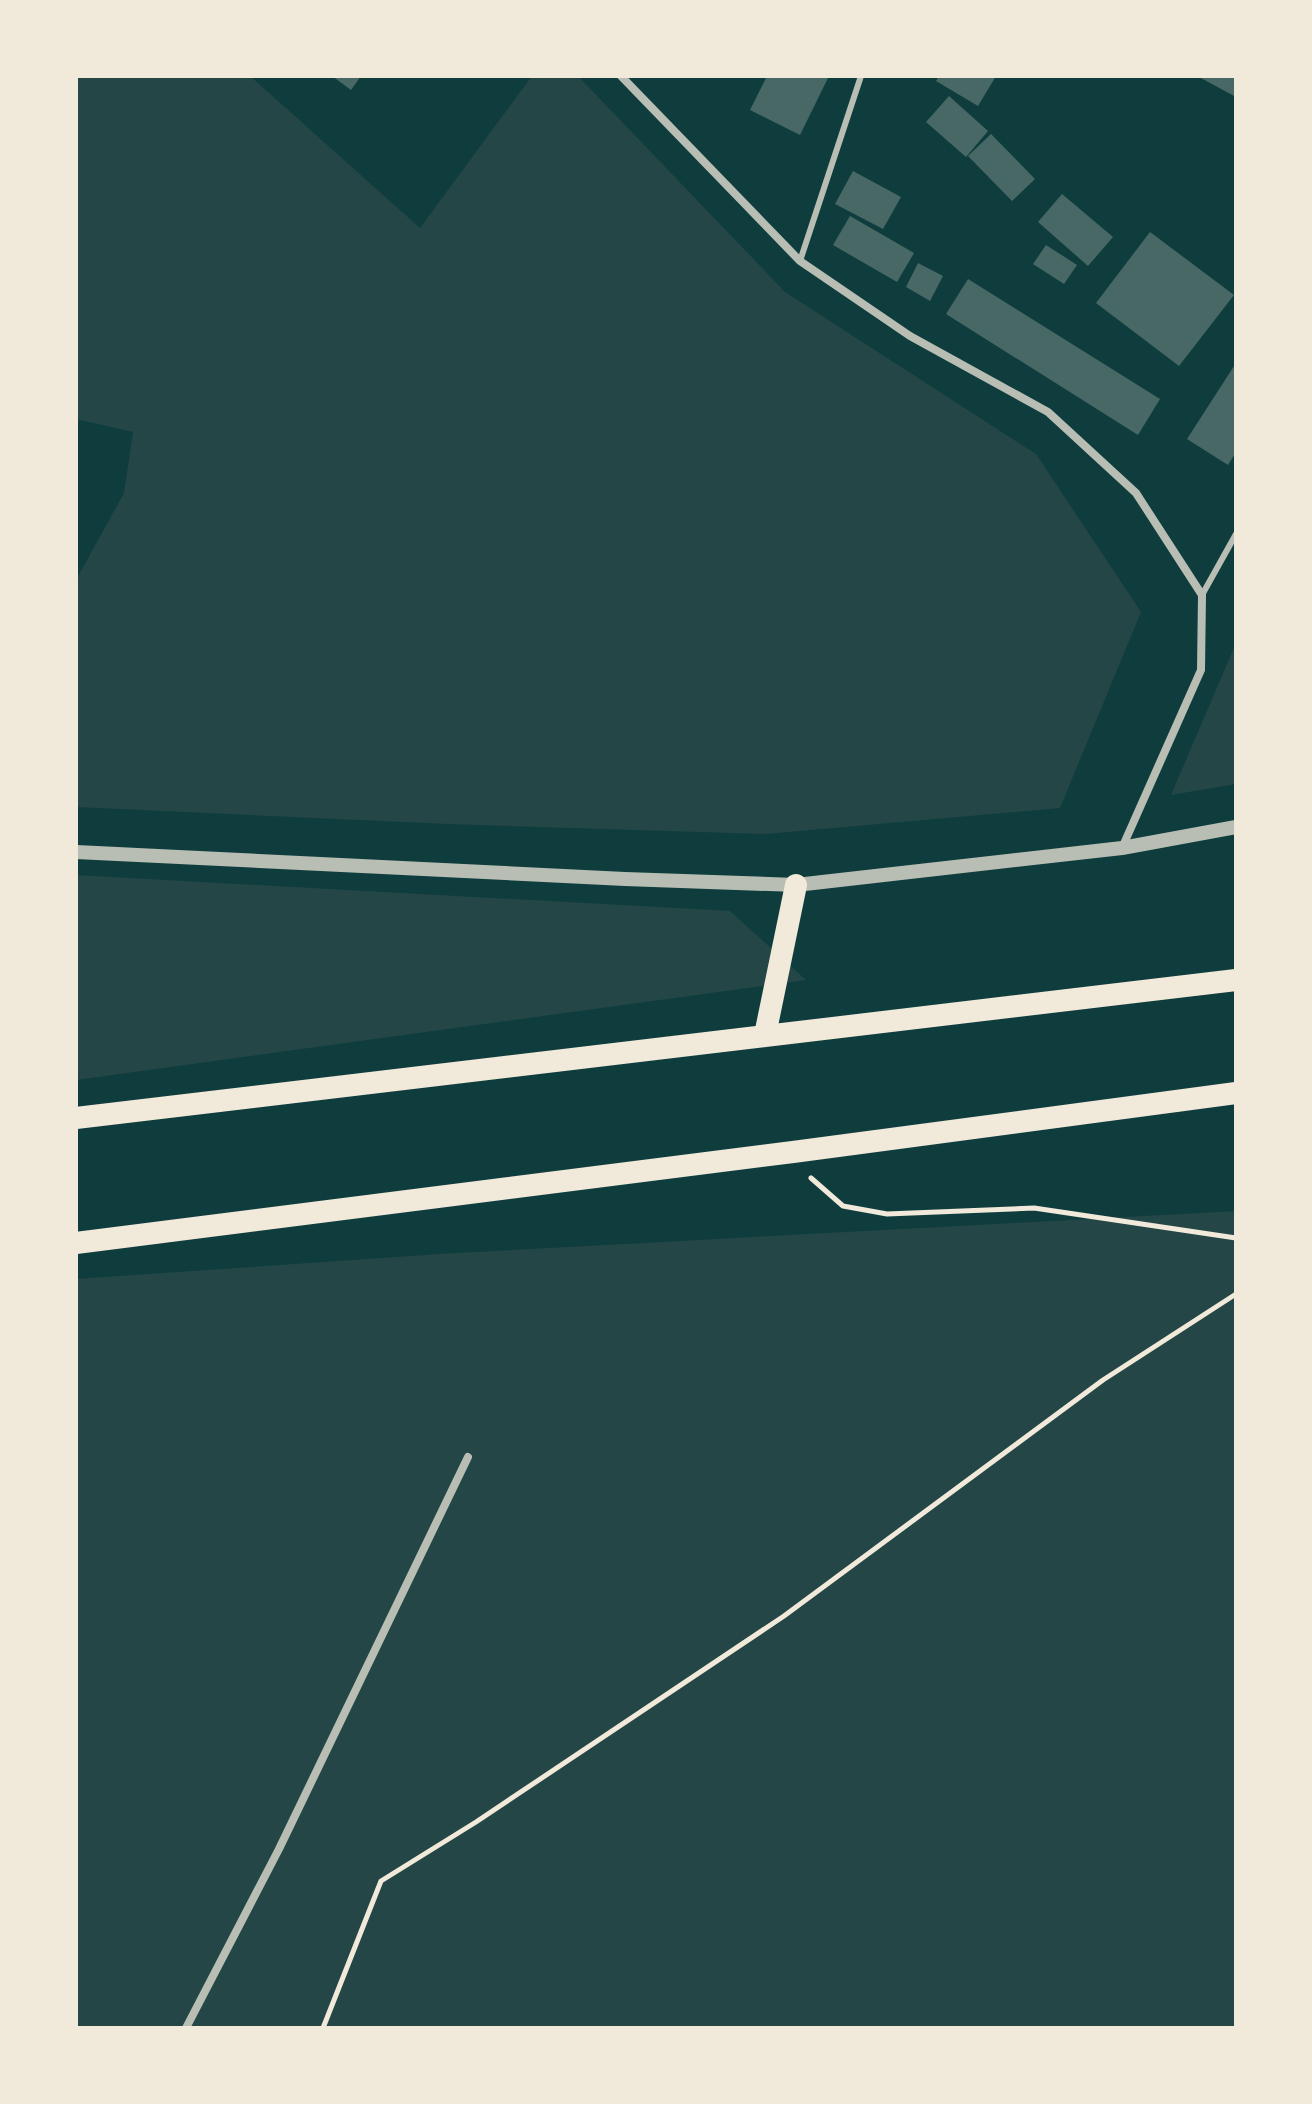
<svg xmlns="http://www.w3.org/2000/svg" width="1312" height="2104" font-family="'Asap Condensed',sans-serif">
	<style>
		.green { fill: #244646 }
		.building { fill: #486865 }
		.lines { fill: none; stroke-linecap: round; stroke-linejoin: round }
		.path { stroke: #f1e9da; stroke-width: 5 }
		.service { stroke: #b8beb3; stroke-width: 6 }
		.minor { stroke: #b8beb3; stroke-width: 8 }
		.tertiary { stroke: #b8beb3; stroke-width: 14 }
		.trunk { stroke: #f1e9da; stroke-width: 22 }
	</style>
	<rect width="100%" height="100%" fill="#0f3d3e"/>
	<!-- green -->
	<g class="green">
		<path d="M 76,76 L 250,76 L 420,228 L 532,76 L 578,76 L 785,292 L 1036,454 L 1141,612 L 1060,808 L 765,834 L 448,824 L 76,807 L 76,580 L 124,493 L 133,432 L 76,419 Z"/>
		<path d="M 1236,643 L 1236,784 L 1171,795 Z"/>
		<path d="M 76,875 L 730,911 L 806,980 L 76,1080 Z"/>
		<path d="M 1236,1211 L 1236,2028 L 76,2028 L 76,1279 L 440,1254 Z"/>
	</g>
	<!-- building -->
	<g class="building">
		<path d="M 332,76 L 361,76 L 351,90 Z"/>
		<path d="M 767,76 L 829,76 L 800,135 L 750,110 Z"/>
		<path d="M 939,76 L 996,76 L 978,106 L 936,81 Z"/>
		<path d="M 1197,76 L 1236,76 L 1236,97 Z"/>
		<path d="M 949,96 L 988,131 L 966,157 L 926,122 Z"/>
		<path d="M 991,134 L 1035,179 L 1012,201 L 968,156 Z"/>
		<path d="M 853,171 L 901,197 L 883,229 L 835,204 Z"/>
		<path d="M 1062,194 L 1113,237 L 1088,266 L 1038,222 Z"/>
		<path d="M 850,216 L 914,253 L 897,282 L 833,245 Z"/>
		<path d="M 1150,232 L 1234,295 L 1179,366 L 1096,303 Z"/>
		<path d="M 1046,245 L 1077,265 L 1064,284 L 1033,264 Z"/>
		<path d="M 918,263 L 943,276 L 930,301 L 906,287 Z"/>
		<path d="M 968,279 L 1160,399 L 1138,435 L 946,314 Z"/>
		<path d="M 1236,363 L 1236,452 L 1228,465 L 1187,439 Z"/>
	</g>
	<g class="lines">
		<!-- path -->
		<g class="path">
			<path d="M 811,1178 L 843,1206 L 887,1214 L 1034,1208 L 1236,1238"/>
			<path d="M 323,2028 L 381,1881 L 476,1822 L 784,1616 L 1103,1380 L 1236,1294"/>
		</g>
		<!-- service -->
		<g class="service">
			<path d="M 800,261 L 861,76"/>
			<path d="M 1202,595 L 1236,534"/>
		</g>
		<!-- minor -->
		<g class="minor">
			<path d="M 621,76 L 800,261 L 910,336 L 1048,412 L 1136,493 L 1202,595 L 1201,670 L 1122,848"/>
			<path d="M 186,2028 L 279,1849 L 468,1457"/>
		</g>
		<!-- tertiary -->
		<path class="tertiary" d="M 76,852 L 625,879 L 796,885 L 1122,848 L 1236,827"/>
		<!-- trunk -->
		<g class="trunk">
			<path d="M 765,1035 L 796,885"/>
			<path d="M 76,1118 L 1236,980"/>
			<path d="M 76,1243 L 793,1152 L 1236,1093"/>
		</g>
	</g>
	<!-- border -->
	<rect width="1312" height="2104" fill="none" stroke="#f1e9da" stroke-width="156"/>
</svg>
